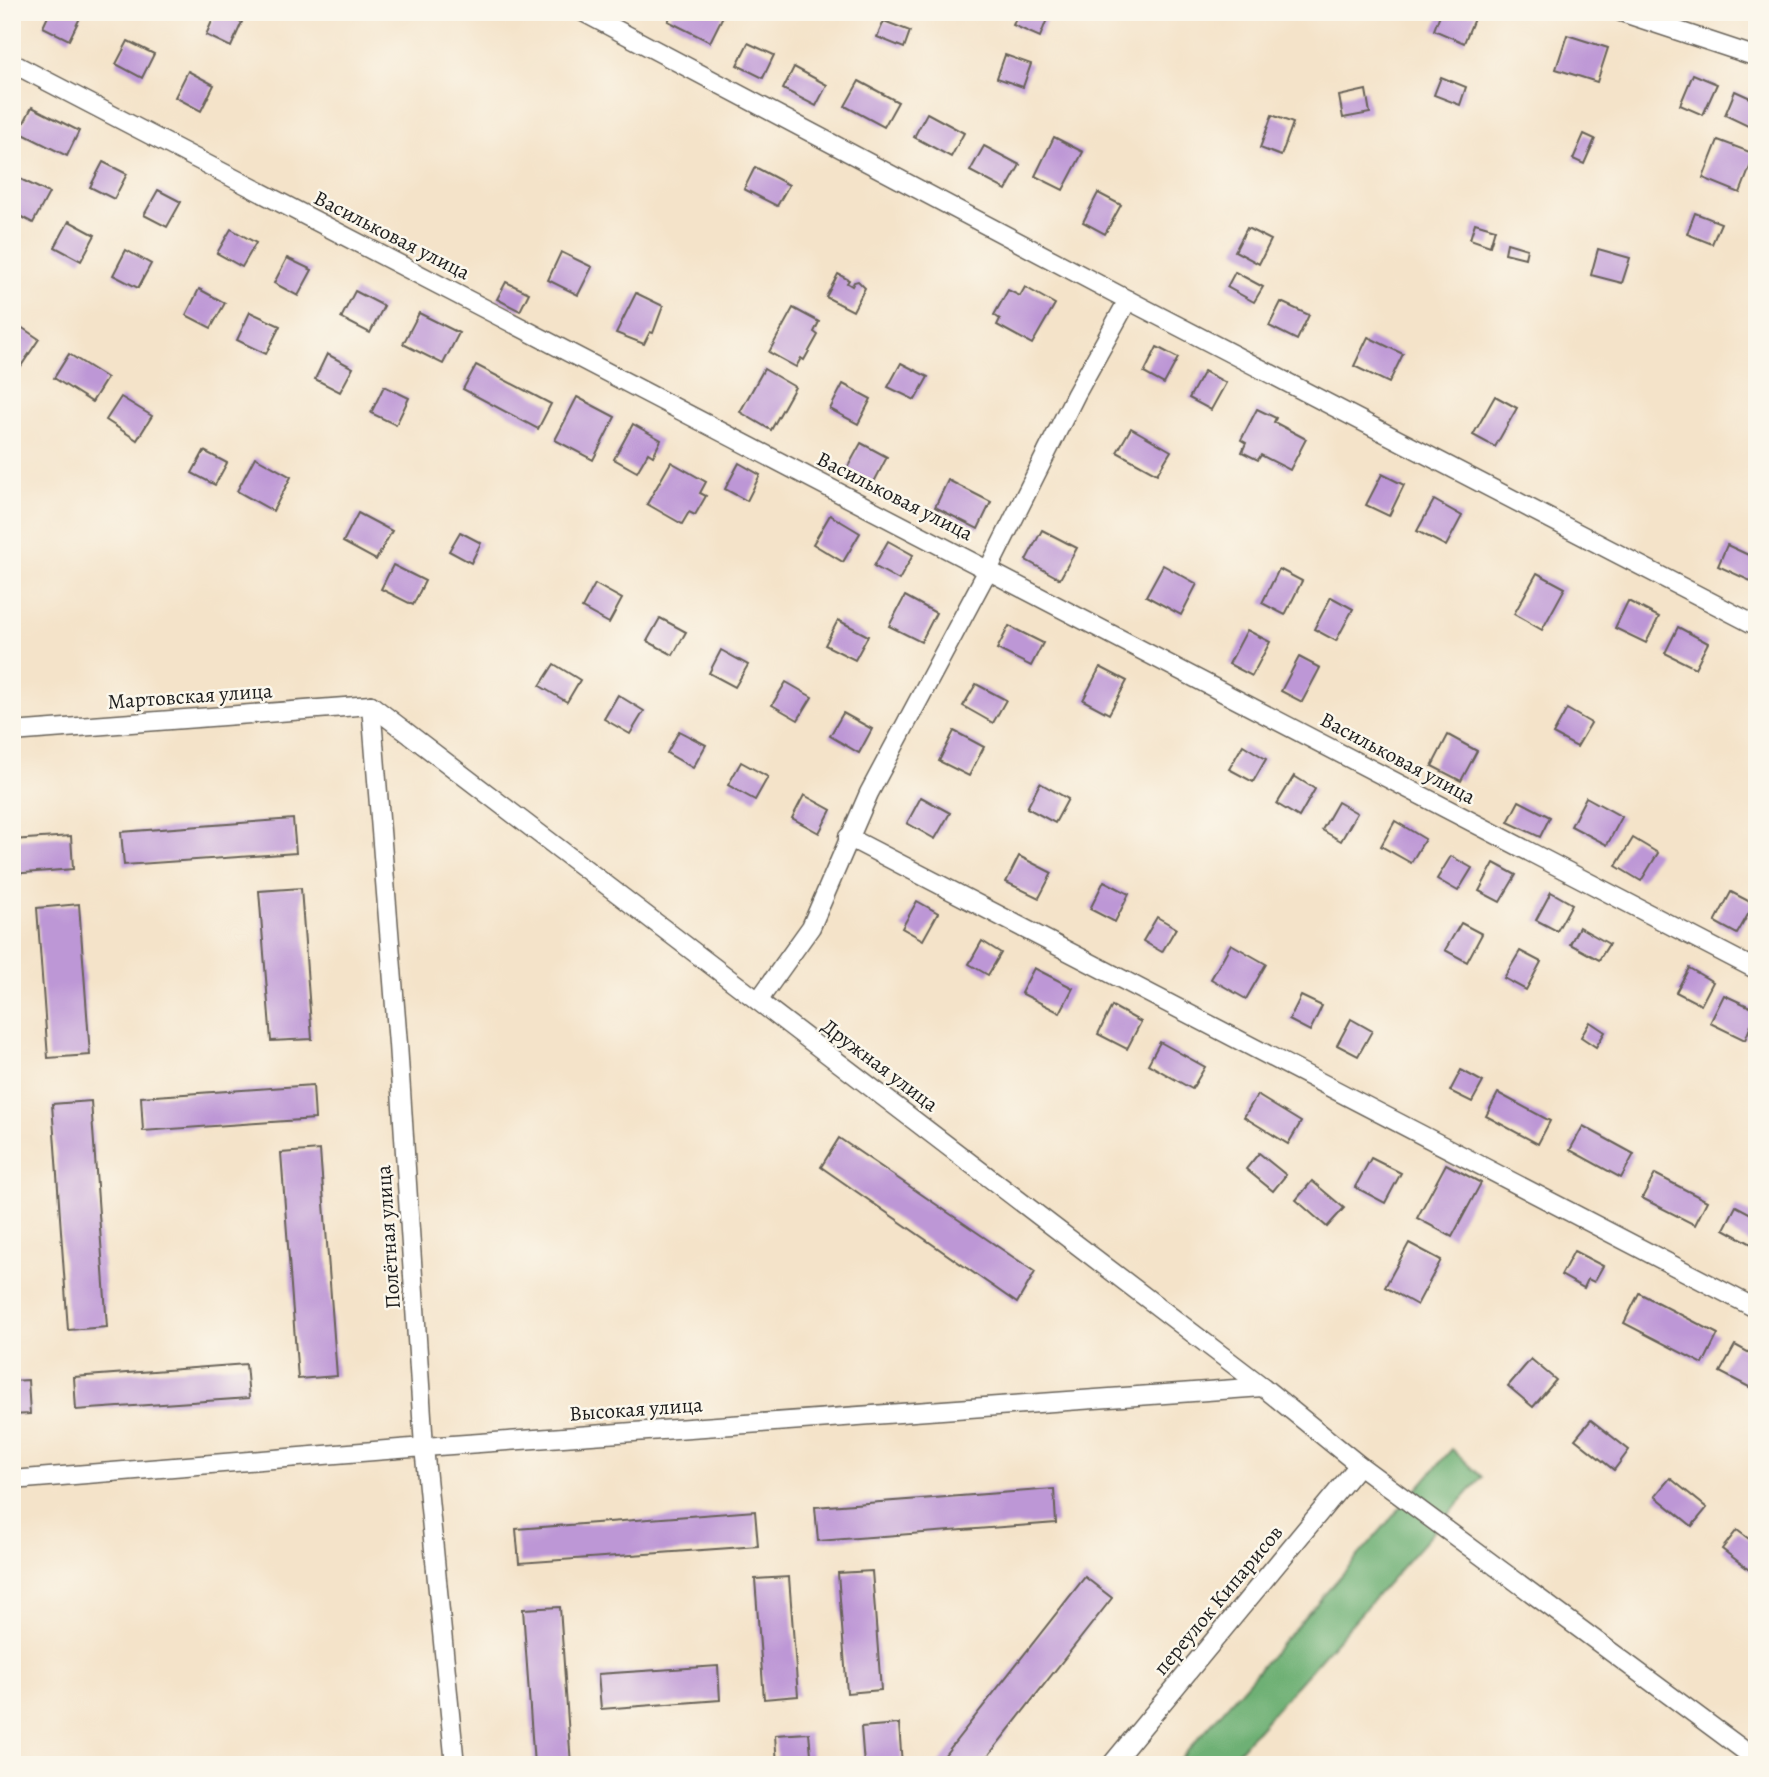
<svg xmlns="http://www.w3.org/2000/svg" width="1769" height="1777" font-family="Alegreya,serif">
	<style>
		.forest { fill: #6eb074; stroke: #456648; stroke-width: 2 }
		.building { fill: #bd97d6 }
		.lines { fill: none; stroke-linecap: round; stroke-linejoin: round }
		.minor-casing { stroke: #686259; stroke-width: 21 }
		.minor { stroke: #fff; stroke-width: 18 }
		.labels { text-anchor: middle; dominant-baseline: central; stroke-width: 5; stroke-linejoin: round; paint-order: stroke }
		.street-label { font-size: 21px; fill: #1c1c1c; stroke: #fbf7ec }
	</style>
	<rect width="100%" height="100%" fill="#fbf7ec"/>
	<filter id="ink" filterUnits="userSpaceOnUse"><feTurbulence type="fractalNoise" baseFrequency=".0143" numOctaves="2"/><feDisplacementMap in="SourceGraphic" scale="14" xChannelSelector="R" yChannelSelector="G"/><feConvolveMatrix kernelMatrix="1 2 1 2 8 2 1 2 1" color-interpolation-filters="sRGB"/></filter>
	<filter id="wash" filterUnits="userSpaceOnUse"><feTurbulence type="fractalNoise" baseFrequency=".00686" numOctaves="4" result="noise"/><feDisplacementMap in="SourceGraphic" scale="28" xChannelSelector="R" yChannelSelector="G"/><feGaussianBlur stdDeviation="1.57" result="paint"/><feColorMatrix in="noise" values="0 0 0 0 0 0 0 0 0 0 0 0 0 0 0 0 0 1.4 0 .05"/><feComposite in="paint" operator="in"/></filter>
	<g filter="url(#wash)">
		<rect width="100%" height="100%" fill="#f4e3c9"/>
		<!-- forest -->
		<path class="forest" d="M 1452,1449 L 1482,1477 L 1226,1765 L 1175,1765 Z"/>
		<g id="blocks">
			<!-- building -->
			<g class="building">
				<path d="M 50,12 L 73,12 L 81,16 L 69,40 L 43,27 Z"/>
				<path d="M 216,12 L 221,12 L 242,22 L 231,47 L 206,35 Z"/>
				<path d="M 673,12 L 725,12 L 710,42 L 668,21 Z"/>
				<path d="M 1019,12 L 1049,14 L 1040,37 L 1013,25 Z"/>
				<path d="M 1441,12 L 1476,14 L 1464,43 L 1434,30 Z"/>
				<path d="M 884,21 L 910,31 L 904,48 L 877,37 Z"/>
				<path d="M 1567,35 L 1608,48 L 1597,82 L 1556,69 Z"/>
				<path d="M 128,41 L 154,54 L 142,78 L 116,64 Z"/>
				<path d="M 748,43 L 774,55 L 763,78 L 737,65 Z"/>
				<path d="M 1005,55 L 1031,64 L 1023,87 L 997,78 Z"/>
				<path d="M 794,67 L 827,85 L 816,106 L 783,89 Z"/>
				<path d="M 188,71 L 214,85 L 201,111 L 175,97 Z"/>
				<path d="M 1693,74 L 1717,84 L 1703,115 L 1680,105 Z"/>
				<path d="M 1441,77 L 1466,87 L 1460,105 L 1434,95 Z"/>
				<path d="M 859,81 L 898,102 L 884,127 L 845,106 Z"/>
				<path d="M 1366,90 L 1370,113 L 1343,118 L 1339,96 Z"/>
				<path d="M 1735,91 L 1757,101 L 1757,112 L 1750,127 L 1725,115 Z"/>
				<path d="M 32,107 L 79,131 L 67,156 L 19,132 Z"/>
				<path d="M 927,113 L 964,133 L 951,157 L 914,137 Z"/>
				<path d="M 1272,115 L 1293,123 L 1281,156 L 1260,148 Z"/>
				<path d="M 1584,134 L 1595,139 L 1584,164 L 1573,159 Z"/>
				<path d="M 1054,137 L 1083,152 L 1063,190 L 1035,176 Z"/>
				<path d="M 1718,140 L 1755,154 L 1740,193 L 1703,178 Z"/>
				<path d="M 984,146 L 1020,165 L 1006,190 L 970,171 Z"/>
				<path d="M 103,162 L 127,174 L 114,199 L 90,187 Z"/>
				<path d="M 755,167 L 789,185 L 777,206 L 744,189 Z"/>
				<path d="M 12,175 L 49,193 L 33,223 L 12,212 Z"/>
				<path d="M 158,190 L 181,202 L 167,227 L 144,215 Z"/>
				<path d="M 1098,193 L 1121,205 L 1105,234 L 1083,222 Z"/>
				<path d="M 1695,213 L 1721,223 L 1712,244 L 1687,234 Z"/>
				<path d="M 69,221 L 95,235 L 81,261 L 55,247 Z"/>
				<path d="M 1475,223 L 1495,229 L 1490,246 L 1470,239 Z"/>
				<path d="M 1247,228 L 1271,240 L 1259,264 L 1235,251 Z"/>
				<path d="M 231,229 L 256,243 L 242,267 L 217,253 Z"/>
				<path d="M 1507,243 L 1527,249 L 1525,258 L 1505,253 Z"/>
				<path d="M 1598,249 L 1630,258 L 1622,283 L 1591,275 Z"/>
				<path d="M 126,250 L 151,264 L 138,288 L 113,275 Z"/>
				<path d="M 561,252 L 592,267 L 578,295 L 548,280 Z"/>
				<path d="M 287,258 L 312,270 L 298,296 L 274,283 Z"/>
				<path d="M 1235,272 L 1263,287 L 1254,302 L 1227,287 Z"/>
				<path d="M 838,274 L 849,280 L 847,283 L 852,286 L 854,282 L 858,281 L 865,288 L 853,311 L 826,297 Z"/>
				<path d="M 506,282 L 529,293 L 520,311 L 497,299 Z"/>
				<path d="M 1025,287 L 1055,304 L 1032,344 L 997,325 L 1000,319 L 994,315 L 1008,290 L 1020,296 Z"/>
				<path d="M 199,289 L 225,303 L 211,328 L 186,315 Z"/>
				<path d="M 355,291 L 384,306 L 370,333 L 341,318 Z"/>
				<path d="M 636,293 L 663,306 L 653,333 L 650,332 L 644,344 L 616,333 Z"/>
				<path d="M 1281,302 L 1309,315 L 1297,340 L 1269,326 Z"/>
				<path d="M 793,308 L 819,322 L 814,332 L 818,335 L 804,360 L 801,358 L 796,367 L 769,352 Z"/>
				<path d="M 250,312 L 280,326 L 266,354 L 237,340 Z"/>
				<path d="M 419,313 L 459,333 L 443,364 L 403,344 Z"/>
				<path d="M 12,321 L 39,339 L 21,366 L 12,360 Z"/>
				<path d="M 1368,337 L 1403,354 L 1389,383 L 1354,366 Z"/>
				<path d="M 1157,347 L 1178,358 L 1164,384 L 1144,373 Z"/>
				<path d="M 69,354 L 107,378 L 92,402 L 54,378 Z"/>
				<path d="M 327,354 L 353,368 L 340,392 L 315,379 Z"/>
				<path d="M 901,363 L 928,377 L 915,400 L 888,387 Z"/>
				<path d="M 476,365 L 551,404 L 538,429 L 463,389 Z"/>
				<path d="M 764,369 L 795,387 L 771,430 L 740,412 Z"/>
				<path d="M 1204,371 L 1226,383 L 1211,410 L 1189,398 Z"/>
				<path d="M 843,384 L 871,399 L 858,424 L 830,409 Z"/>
				<path d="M 384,386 L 409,398 L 396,425 L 371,413 Z"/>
				<path d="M 1495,396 L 1517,408 L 1495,447 L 1473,435 Z"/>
				<path d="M 121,397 L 152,416 L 137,440 L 106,420 Z"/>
				<path d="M 577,397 L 615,417 L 593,460 L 555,440 Z"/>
				<path d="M 1257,409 L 1276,418 L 1274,422 L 1306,439 L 1290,470 L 1261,455 L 1258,460 L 1242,452 L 1246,443 L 1241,440 Z"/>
				<path d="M 633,424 L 661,440 L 653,456 L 648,453 L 637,472 L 614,459 Z"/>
				<path d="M 1131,428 L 1171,451 L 1157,474 L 1117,452 Z"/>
				<path d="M 861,443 L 887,457 L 873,484 L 846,470 Z"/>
				<path d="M 204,451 L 227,463 L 215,485 L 192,473 Z"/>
				<path d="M 255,457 L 291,477 L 273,511 L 237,491 Z"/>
				<path d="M 671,462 L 706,482 L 700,493 L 706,496 L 695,515 L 689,512 L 682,524 L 647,504 Z"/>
				<path d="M 739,463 L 760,475 L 747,501 L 725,489 Z"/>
				<path d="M 1382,474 L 1404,485 L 1389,516 L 1366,505 Z"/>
				<path d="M 948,480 L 991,502 L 978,529 L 935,507 Z"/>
				<path d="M 1434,500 L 1462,516 L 1446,546 L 1417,531 Z"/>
				<path d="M 358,513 L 392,531 L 376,560 L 343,542 Z"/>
				<path d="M 830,515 L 860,533 L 843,562 L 813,544 Z"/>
				<path d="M 1042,530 L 1077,548 L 1060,579 L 1026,560 Z"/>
				<path d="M 460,532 L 481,543 L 471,563 L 449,551 Z"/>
				<path d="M 888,541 L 913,555 L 899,580 L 874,566 Z"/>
				<path d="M 1727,545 L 1757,559 L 1757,584 L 1718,566 Z"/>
				<path d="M 393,565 L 425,581 L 413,605 L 381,589 Z"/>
				<path d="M 1163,565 L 1197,584 L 1181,615 L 1146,596 Z"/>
				<path d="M 1279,569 L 1302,581 L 1285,615 L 1262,603 Z"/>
				<path d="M 1537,573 L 1565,588 L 1542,630 L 1514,614 Z"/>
				<path d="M 595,584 L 622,599 L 609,623 L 582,608 Z"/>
				<path d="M 905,596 L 936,613 L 921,642 L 889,626 Z"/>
				<path d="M 1331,597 L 1353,609 L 1336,641 L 1314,629 Z"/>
				<path d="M 1628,601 L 1659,617 L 1646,643 L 1615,628 Z"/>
				<path d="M 660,618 L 686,632 L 673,655 L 647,641 Z"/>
				<path d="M 838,620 L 868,636 L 855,660 L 825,645 Z"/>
				<path d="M 1009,626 L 1043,643 L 1031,666 L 997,649 Z"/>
				<path d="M 1678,627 L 1708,643 L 1695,668 L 1665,653 Z"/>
				<path d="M 1247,630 L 1270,642 L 1252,676 L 1229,664 Z"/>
				<path d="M 721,650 L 748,665 L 735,687 L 709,673 Z"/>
				<path d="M 1299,657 L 1320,668 L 1302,702 L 1281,691 Z"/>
				<path d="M 554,664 L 580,680 L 567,702 L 540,686 Z"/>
				<path d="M 1100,667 L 1127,681 L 1109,714 L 1083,700 Z"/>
				<path d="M 786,682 L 812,697 L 798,720 L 772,705 Z"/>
				<path d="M 976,684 L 1006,700 L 993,723 L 963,706 Z"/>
				<path d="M 618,695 L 644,711 L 630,734 L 604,719 Z"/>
				<path d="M 1567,709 L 1591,723 L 1577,747 L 1553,734 Z"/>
				<path d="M 843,713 L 872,729 L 859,753 L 830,736 Z"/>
				<path d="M 679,731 L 706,745 L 693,768 L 667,753 Z"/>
				<path d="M 954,731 L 984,747 L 969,776 L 939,761 Z"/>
				<path d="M 1448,735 L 1477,751 L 1461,781 L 1432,766 Z"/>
				<path d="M 1243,745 L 1266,759 L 1253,782 L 1229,769 Z"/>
				<path d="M 741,762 L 768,777 L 755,800 L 728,785 Z"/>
				<path d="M 1294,776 L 1315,789 L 1299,817 L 1277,804 Z"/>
				<path d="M 1040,783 L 1068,799 L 1055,823 L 1027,808 Z"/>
				<path d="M 804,795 L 831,810 L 819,833 L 792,818 Z"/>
				<path d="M 921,797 L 950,813 L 935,839 L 907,823 Z"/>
				<path d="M 1586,797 L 1622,817 L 1607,845 L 1571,826 Z"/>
				<path d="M 1519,801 L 1550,817 L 1540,837 L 1508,822 Z"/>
				<path d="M 1338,802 L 1357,813 L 1341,841 L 1322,830 Z"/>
				<path d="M 293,819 L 296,853 L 124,865 L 121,832 Z"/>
				<path d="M 1395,821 L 1425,839 L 1411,863 L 1381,846 Z"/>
				<path d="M 71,836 L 73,869 L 12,874 L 12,840 Z"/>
				<path d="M 1633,838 L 1658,853 L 1641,881 L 1616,866 Z"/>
				<path d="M 1019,856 L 1052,873 L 1039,898 L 1006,882 Z"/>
				<path d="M 1451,856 L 1472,868 L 1458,891 L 1437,879 Z"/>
				<path d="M 1494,863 L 1516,875 L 1500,902 L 1479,891 Z"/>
				<path d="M 1104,881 L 1129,894 L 1115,922 L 1090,909 Z"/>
				<path d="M 301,888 L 312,1039 L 271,1041 L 259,891 Z"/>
				<path d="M 1551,892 L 1572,904 L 1557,931 L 1536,920 Z"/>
				<path d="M 1731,892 L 1754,904 L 1737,934 L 1715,922 Z"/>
				<path d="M 917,901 L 938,913 L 923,940 L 902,928 Z"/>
				<path d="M 79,904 L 90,1055 L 48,1058 L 37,908 Z"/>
				<path d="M 1157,917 L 1176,928 L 1162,952 L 1143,941 Z"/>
				<path d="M 1461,923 L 1482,934 L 1467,962 L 1445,950 Z"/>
				<path d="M 1579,927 L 1609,944 L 1599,960 L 1570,944 Z"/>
				<path d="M 982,941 L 1001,953 L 988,975 L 969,964 Z"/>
				<path d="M 1231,944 L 1266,964 L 1246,999 L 1211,979 Z"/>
				<path d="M 1520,951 L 1541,962 L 1526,990 L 1504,978 Z"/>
				<path d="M 1034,968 L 1073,988 L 1060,1013 L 1021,993 Z"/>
				<path d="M 1689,968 L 1713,982 L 1701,1005 L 1676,992 Z"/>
				<path d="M 1724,995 L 1757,1010 L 1745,1040 L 1710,1023 Z"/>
				<path d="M 1301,996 L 1322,1006 L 1310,1031 L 1289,1020 Z"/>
				<path d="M 1112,1006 L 1141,1022 L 1127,1049 L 1098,1034 Z"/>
				<path d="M 1351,1019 L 1372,1031 L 1358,1056 L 1337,1045 Z"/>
				<path d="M 1590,1022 L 1605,1032 L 1596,1047 L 1581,1037 Z"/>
				<path d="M 1160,1042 L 1205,1067 L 1192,1089 L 1148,1064 Z"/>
				<path d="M 1461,1070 L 1483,1082 L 1472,1102 L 1450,1091 Z"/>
				<path d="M 313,1085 L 315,1119 L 143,1131 L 141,1097 Z"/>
				<path d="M 1498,1093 L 1550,1121 L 1538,1144 L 1486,1116 Z"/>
				<path d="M 1257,1095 L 1301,1122 L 1288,1144 L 1244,1117 Z"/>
				<path d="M 91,1101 L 107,1327 L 68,1330 L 52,1104 Z"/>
				<path d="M 1583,1126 L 1634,1154 L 1621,1178 L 1570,1150 Z"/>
				<path d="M 839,1138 L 1035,1272 L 1017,1303 L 821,1167 Z"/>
				<path d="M 320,1150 L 337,1376 L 298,1379 L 281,1153 Z"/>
				<path d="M 1259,1153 L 1286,1175 L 1273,1191 L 1246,1169 Z"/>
				<path d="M 1371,1158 L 1401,1173 L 1385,1203 L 1355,1187 Z"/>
				<path d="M 1446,1164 L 1481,1183 L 1452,1237 L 1417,1218 Z"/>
				<path d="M 1655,1174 L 1707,1201 L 1695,1225 L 1642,1198 Z"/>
				<path d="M 1312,1181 L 1344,1208 L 1327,1227 L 1296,1200 Z"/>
				<path d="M 1736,1206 L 1757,1217 L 1757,1247 L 1724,1229 Z"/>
				<path d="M 1409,1243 L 1441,1260 L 1417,1305 L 1385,1287 Z"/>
				<path d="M 1574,1251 L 1603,1266 L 1594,1282 L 1588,1279 L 1584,1288 L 1561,1275 Z"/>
				<path d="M 1639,1293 L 1718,1334 L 1703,1364 L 1624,1323 Z"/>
				<path d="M 1735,1345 L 1757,1357 L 1757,1391 L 1720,1372 Z"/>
				<path d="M 1531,1359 L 1556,1380 L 1533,1407 L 1508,1386 Z"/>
				<path d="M 246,1364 L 249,1398 L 76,1410 L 74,1377 Z"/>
				<path d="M 28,1380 L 30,1414 L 12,1415 L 12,1381 Z"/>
				<path d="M 1591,1420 L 1629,1450 L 1614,1470 L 1575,1439 Z"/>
				<path d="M 1670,1478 L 1707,1508 L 1692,1526 L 1655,1496 Z"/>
				<path d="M 1054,1489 L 1056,1523 L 818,1541 L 815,1507 Z"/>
				<path d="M 755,1511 L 758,1546 L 519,1563 L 516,1529 Z"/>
				<path d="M 1737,1530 L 1757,1545 L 1757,1576 L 1722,1549 Z"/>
				<path d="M 872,1571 L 881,1690 L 847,1693 L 838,1573 Z"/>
				<path d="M 789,1577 L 798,1696 L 764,1699 L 755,1579 Z"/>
				<path d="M 1085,1577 L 1112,1598 L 981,1765 L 937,1765 Z"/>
				<path d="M 560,1607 L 571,1765 L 534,1765 L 523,1609 Z"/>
				<path d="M 718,1666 L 720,1700 L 601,1709 L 598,1674 Z"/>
				<path d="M 899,1724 L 902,1765 L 864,1765 L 861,1727 Z"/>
				<path d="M 809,1733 L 812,1765 L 777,1765 L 775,1735 Z"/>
			</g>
		</g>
	</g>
	<g filter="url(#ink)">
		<use href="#blocks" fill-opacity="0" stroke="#686259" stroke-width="2"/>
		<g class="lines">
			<defs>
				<g id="minor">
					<path d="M 583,12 L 1128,300 L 1757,626"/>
					<path d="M 1621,12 L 1757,57"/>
					<path d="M 12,63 L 1757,970"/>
					<path d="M 371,705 L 1263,1387 L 1359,1465 L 1757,1760"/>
					<path d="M 371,705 L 398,1044 L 424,1447 L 455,1765"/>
					<path d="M 12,732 L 371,705"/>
					<path d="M 848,837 L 1757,1309"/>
					<path d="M 758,1001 L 811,927 L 869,793 L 988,570 L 1076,394 L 1128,300"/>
					<path d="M 12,1480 L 424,1447 L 1263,1387"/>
					<path d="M 1111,1765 L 1359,1465"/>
				</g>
			</defs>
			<!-- minor casing -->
			<use href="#minor" class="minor-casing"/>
			<!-- minor -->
			<use href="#minor" class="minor"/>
		</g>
	</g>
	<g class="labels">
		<!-- street labels -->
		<g class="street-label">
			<text transform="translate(392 235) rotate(27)">Васильковая улица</text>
			<text transform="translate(895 496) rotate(27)">Васильковая улица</text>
			<text transform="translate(190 696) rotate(-4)">Мартовская улица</text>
			<text transform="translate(1398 758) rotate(28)">Васильковая улица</text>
			<text transform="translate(880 1065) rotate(37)">Дружная улица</text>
			<text transform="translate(388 1237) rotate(-94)">Полётная улица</text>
			<text transform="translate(636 1409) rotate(-4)">Высокая улица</text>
			<text transform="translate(1218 1600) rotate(-50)">переулок Кипарисов</text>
		</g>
	</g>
	<!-- margin -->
	<rect width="1769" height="1777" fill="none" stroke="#fbf7ec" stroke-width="42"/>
</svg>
